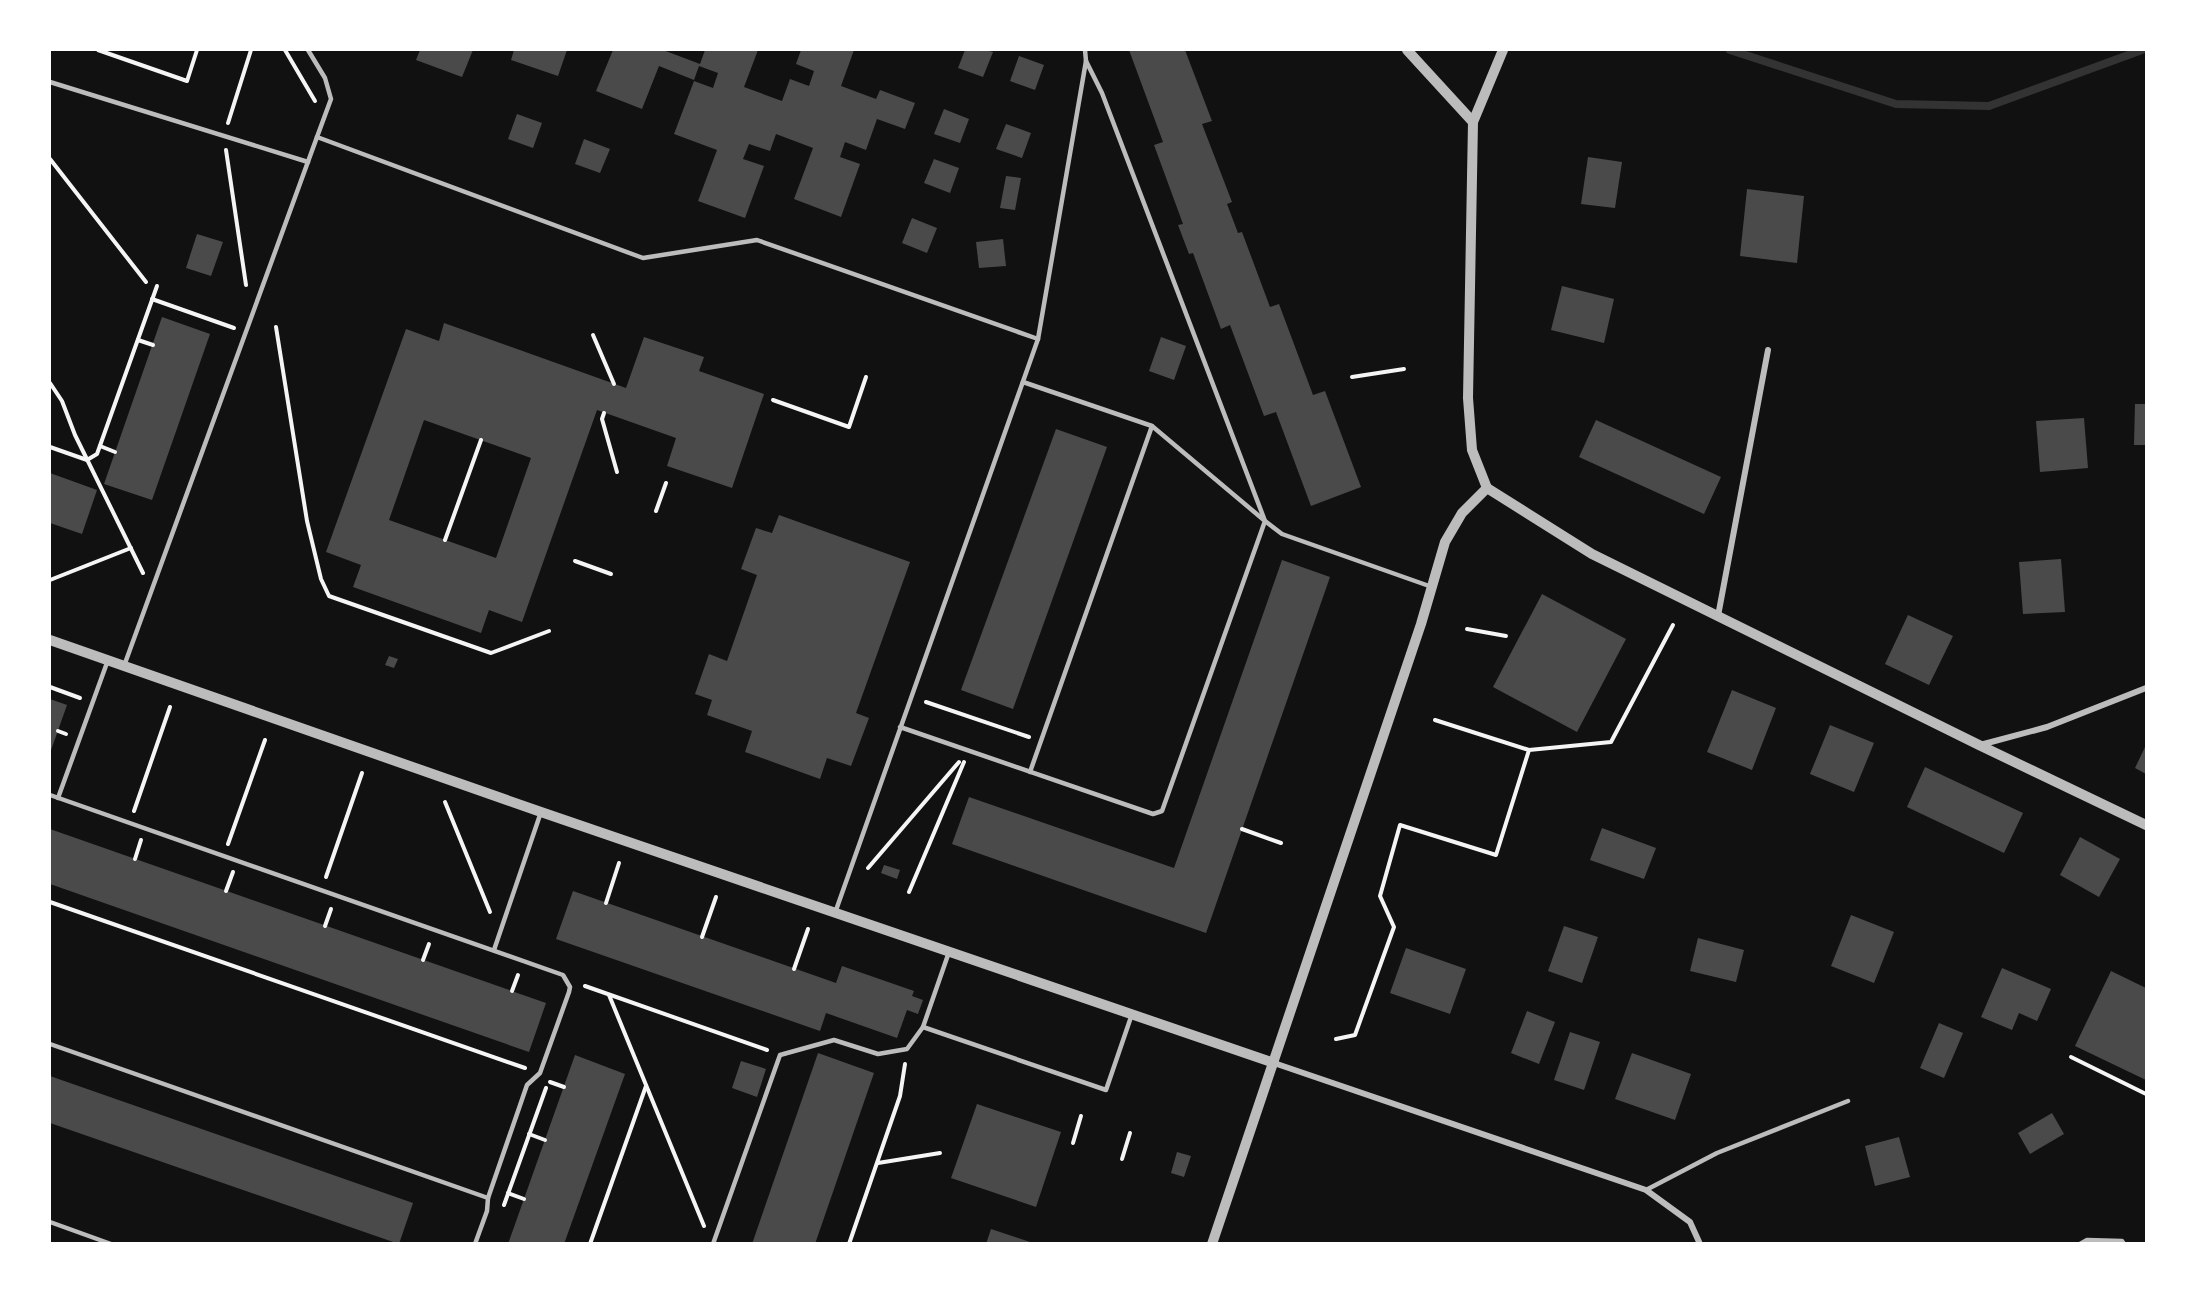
<svg xmlns="http://www.w3.org/2000/svg" width="2196" height="1293" font-family="Montserrat,sans-serif">
	<style>
		.lines { fill: none; stroke-linecap: round; stroke-linejoin: round }
		.stream { stroke: #333; stroke-width: 8 }
		.building { fill: #4a4a4a; fill-rule: evenodd }
		.path { stroke: #f5f5f5; stroke-width: 4 }
		.service { stroke: #bcbcbc; stroke-width: 4.5 }
		.minor { stroke: #bcbcbc; stroke-width: 6 }
		.tertiary { stroke: #bcbcbc; stroke-width: 10 }
	</style>
	<rect width="100%" height="100%" fill="#111"/>
	<g class="lines">
		<!-- stream -->
		<path class="stream" d="M 1730,50 L 1896,104 L 1989,106 L 2142,50"/>
	</g>
	<!-- building -->
	<g class="building">
		<path d="M 420,50 L 473,50 L 462,77 L 416,60 Z"/>
		<path d="M 514,50 L 567,50 L 558,76 L 511,60 Z"/>
		<path d="M 613,50 L 663,50 L 700,64 L 705,50 L 758,50 L 744,87 L 782,101 L 790,79 L 809,86 L 814,71 L 796,64 L 801,50 L 854,50 L 841,86 L 876,99 L 880,90 L 915,103 L 905,129 L 877,119 L 866,150 L 845,142 L 840,157 L 860,164 L 841,217 L 794,199 L 813,148 L 776,134 L 770,151 L 749,144 L 743,159 L 764,166 L 745,218 L 698,201 L 717,150 L 674,134 L 694,81 L 713,88 L 718,73 L 699,66 L 694,80 L 659,66 L 642,109 L 596,91 Z"/>
		<path d="M 965,50 L 985,50 L 993,52 L 983,77 L 958,68 Z"/>
		<path d="M 1129,50 L 1185,50 L 1212,121 L 1202,124 L 1232,202 L 1227,204 L 1238,233 L 1242,232 L 1270,307 L 1279,304 L 1313,395 L 1325,391 L 1361,487 L 1311,506 L 1276,412 L 1264,416 L 1230,325 L 1221,329 L 1193,253 L 1189,254 L 1178,225 L 1183,224 L 1154,145 L 1163,142 Z"/>
		<path d="M 1019,56 L 1044,65 L 1035,90 L 1010,81 Z"/>
		<path d="M 944,109 L 969,119 L 960,143 L 934,134 Z"/>
		<path d="M 517,114 L 542,123 L 533,148 L 508,139 Z"/>
		<path d="M 1006,124 L 1031,133 L 1022,158 L 996,149 Z"/>
		<path d="M 584,139 L 610,149 L 600,173 L 575,164 Z"/>
		<path d="M 1588,157 L 1622,162 L 1615,208 L 1581,204 Z"/>
		<path d="M 934,159 L 959,168 L 950,193 L 924,183 Z"/>
		<path d="M 1006,176 L 1021,178 L 1015,210 L 1000,208 Z"/>
		<path d="M 1747,189 L 1804,196 L 1797,263 L 1740,256 Z"/>
		<path d="M 912,218 L 937,228 L 927,253 L 902,243 Z"/>
		<path d="M 197,234 L 223,242 L 211,276 L 186,268 Z"/>
		<path d="M 1003,239 L 1006,266 L 979,268 L 976,242 Z"/>
		<path d="M 1562,286 L 1614,299 L 1604,343 L 1551,330 Z"/>
		<path d="M 162,317 L 210,334 L 152,500 L 104,484 Z"/>
		<path d="M 444,323 L 626,388 L 644,337 L 704,357 L 699,371 L 764,394 L 732,488 L 667,466 L 676,438 L 597,410 L 522,622 L 489,610 L 481,633 L 353,587 L 361,565 L 326,552 L 406,329 L 439,341 ZM 424,420 L 531,458 L 496,558 L 389,520 Z"/>
		<path d="M 1161,337 L 1186,346 L 1174,380 L 1149,371 Z"/>
		<path d="M 2135,404 L 2146,404 L 2146,445 L 2134,445 Z"/>
		<path d="M 2084,418 L 2088,468 L 2040,472 L 2036,421 Z"/>
		<path d="M 1596,420 L 1721,477 L 1704,514 L 1579,457 Z"/>
		<path d="M 1056,429 L 1107,447 L 1013,709 L 961,690 Z"/>
		<path d="M 50,473 L 97,490 L 82,534 L 50,523 Z"/>
		<path d="M 779,515 L 910,562 L 856,713 L 869,718 L 851,766 L 827,758 L 820,779 L 745,752 L 752,731 L 707,715 L 712,700 L 695,694 L 709,654 L 727,661 L 757,575 L 741,569 L 756,528 L 772,533 Z"/>
		<path d="M 2061,559 L 2065,612 L 2023,614 L 2019,562 Z"/>
		<path d="M 1282,560 L 1330,577 L 1206,933 L 952,844 L 969,797 L 1174,868 Z"/>
		<path d="M 1542,594 L 1626,639 L 1577,732 L 1493,687 Z"/>
		<path d="M 1908,615 L 1953,636 L 1929,685 L 1885,664 Z"/>
		<path d="M 389,656 L 398,659 L 394,668 L 385,665 Z"/>
		<path d="M 1732,690 L 1776,708 L 1752,770 L 1707,752 Z"/>
		<path d="M 50,699 L 67,705 L 50,753 Z"/>
		<path d="M 1830,725 L 1874,743 L 1854,792 L 1810,774 Z"/>
		<path d="M 2146,745 L 2146,774 L 2135,768 Z"/>
		<path d="M 1925,767 L 2023,813 L 2004,853 L 1907,807 Z"/>
		<path d="M 1602,828 L 1656,848 L 1644,879 L 1590,860 Z"/>
		<path d="M 50,829 L 546,1003 L 529,1052 L 50,884 Z"/>
		<path d="M 2080,837 L 2120,859 L 2099,897 L 2060,875 Z"/>
		<path d="M 884,865 L 900,870 L 897,879 L 881,873 Z"/>
		<path d="M 573,891 L 836,983 L 842,966 L 914,991 L 912,996 L 923,1000 L 918,1014 L 907,1010 L 897,1038 L 826,1013 L 820,1031 L 556,939 Z"/>
		<path d="M 1851,915 L 1894,932 L 1874,983 L 1831,966 Z"/>
		<path d="M 1564,926 L 1598,937 L 1582,983 L 1548,971 Z"/>
		<path d="M 1698,938 L 1744,950 L 1736,982 L 1690,971 Z"/>
		<path d="M 1406,948 L 1466,969 L 1450,1014 L 1390,993 Z"/>
		<path d="M 2002,968 L 2051,989 L 2037,1021 L 2019,1013 L 2012,1030 L 1981,1017 Z"/>
		<path d="M 2111,971 L 2146,988 L 2146,1080 L 2075,1046 Z"/>
		<path d="M 1527,1011 L 1555,1022 L 1539,1064 L 1511,1053 Z"/>
		<path d="M 1939,1023 L 1963,1033 L 1944,1078 L 1920,1068 Z"/>
		<path d="M 1570,1032 L 1600,1042 L 1584,1090 L 1554,1080 Z"/>
		<path d="M 818,1053 L 874,1073 L 815,1244 L 752,1244 Z"/>
		<path d="M 1632,1053 L 1691,1074 L 1675,1120 L 1615,1099 Z"/>
		<path d="M 575,1055 L 625,1074 L 564,1244 L 508,1244 Z"/>
		<path d="M 741,1061 L 766,1069 L 757,1097 L 732,1088 Z"/>
		<path d="M 50,1076 L 413,1203 L 399,1244 L 50,1123 Z"/>
		<path d="M 977,1104 L 1061,1132 L 1036,1207 L 951,1178 Z"/>
		<path d="M 2052,1113 L 2064,1134 L 2030,1154 L 2018,1133 Z"/>
		<path d="M 1899,1137 L 1910,1177 L 1875,1186 L 1865,1146 Z"/>
		<path d="M 1177,1152 L 1191,1156 L 1184,1177 L 1171,1173 Z"/>
		<path d="M 991,1229 L 1033,1243 L 1033,1244 L 986,1244 Z"/>
	</g>
	<g class="lines">
		<!-- path -->
		<g class="path">
			<path d="M 98,50 L 187,81 L 197,50"/>
			<path d="M 285,50 L 315,101"/>
			<path d="M 228,123 L 251,50"/>
			<path d="M 226,150 L 246,285"/>
			<path d="M 50,159 L 146,282"/>
			<path d="M 152,299 L 234,328"/>
			<path d="M 276,327 L 307,521 L 321,579 L 329,596 L 491,653 L 549,631"/>
			<path d="M 593,335 L 614,384"/>
			<path d="M 138,340 L 153,345"/>
			<path d="M 1352,377 L 1404,369"/>
			<path d="M 50,383 L 62,401 L 75,435 L 143,573"/>
			<path d="M 773,400 L 849,427 L 866,377"/>
			<path d="M 604,413 L 602,419 L 617,472"/>
			<path d="M 100,446 L 115,452"/>
			<path d="M 50,447 L 87,460 L 97,454 L 157,286"/>
			<path d="M 656,511 L 666,483"/>
			<path d="M 445,540 L 481,440"/>
			<path d="M 575,561 L 611,574"/>
			<path d="M 50,580 L 131,548"/>
			<path d="M 1467,629 L 1506,636"/>
			<path d="M 50,687 L 80,698"/>
			<path d="M 926,702 L 1029,737"/>
			<path d="M 58,731 L 66,734"/>
			<path d="M 1529,750 L 1611,742 L 1673,625"/>
			<path d="M 445,802 L 490,912"/>
			<path d="M 134,811 L 170,707"/>
			<path d="M 1242,829 L 1281,843"/>
			<path d="M 228,844 L 265,740"/>
			<path d="M 135,859 L 141,840"/>
			<path d="M 868,868 L 959,762"/>
			<path d="M 326,877 L 362,773"/>
			<path d="M 226,891 L 233,872"/>
			<path d="M 909,892 L 964,762"/>
			<path d="M 50,902 L 525,1068"/>
			<path d="M 606,903 L 619,863"/>
			<path d="M 325,926 L 331,909"/>
			<path d="M 702,937 L 716,897"/>
			<path d="M 423,960 L 429,944"/>
			<path d="M 794,969 L 808,929"/>
			<path d="M 585,986 L 767,1050"/>
			<path d="M 512,991 L 518,975"/>
			<path d="M 609,995 L 704,1226"/>
			<path d="M 1336,1039 L 1355,1035 L 1394,927 L 1380,896 L 1400,825 L 1496,855 L 1529,750 L 1435,720"/>
			<path d="M 2071,1057 L 2146,1094"/>
			<path d="M 550,1082 L 564,1087"/>
			<path d="M 529,1134 L 545,1140"/>
			<path d="M 1073,1143 L 1081,1116"/>
			<path d="M 1122,1159 L 1130,1133"/>
			<path d="M 878,1163 L 940,1153"/>
			<path d="M 508,1193 L 524,1199"/>
			<path d="M 504,1205 L 546,1088"/>
			<path d="M 590,1244 L 646,1086"/>
			<path d="M 849,1244 L 900,1096 L 905,1064"/>
		</g>
		<!-- service -->
		<g class="service">
			<path d="M 308,50 L 325,78 L 331,99 L 317,137 L 643,258 L 757,240 L 1038,339"/>
			<path d="M 1085,50 L 1086,61 L 1102,93 L 1265,521 L 1282,534 L 1432,587"/>
			<path d="M 50,82 L 308,162"/>
			<path d="M 124,666 L 317,137"/>
			<path d="M 900,727 L 1153,814 L 1162,811 L 1265,521 L 1152,426 L 1023,382"/>
			<path d="M 1030,772 L 1152,426"/>
			<path d="M 50,795 L 563,975 L 570,987 L 569,992 L 540,1073 L 527,1085 L 488,1198 L 487,1211 L 475,1244"/>
			<path d="M 58,798 L 108,660"/>
			<path d="M 835,913 L 1038,339 L 1086,61"/>
			<path d="M 494,950 L 541,812"/>
			<path d="M 923,1027 L 1106,1090 L 1132,1014"/>
			<path d="M 50,1044 L 488,1198"/>
			<path d="M 1646,1190 L 1717,1153 L 1848,1101"/>
			<path d="M 50,1222 L 111,1244"/>
			<path d="M 713,1244 L 780,1055 L 834,1040 L 878,1054 L 907,1049 L 923,1027 L 949,952"/>
			<path d="M 2080,1244 L 2087,1240 L 2122,1241 L 2124,1244"/>
		</g>
		<!-- minor -->
		<g class="minor">
			<path d="M 1718,616 L 1768,350"/>
			<path d="M 1980,745 L 2047,727 L 2146,688"/>
			<path d="M 1274,1063 L 1646,1190 L 1690,1222 L 1700,1244"/>
		</g>
		<!-- tertiary -->
		<g class="tertiary">
			<path d="M 1407,50 L 1473,122"/>
			<path d="M 1487,488 L 1592,554 L 1979,745 L 2146,825"/>
			<path d="M 1487,488 L 1472,450 L 1468,398 L 1473,122 L 1503,50"/>
			<path d="M 50,640 L 541,812 L 1274,1063"/>
			<path d="M 1212,1244 L 1421,624 L 1445,542 L 1462,513 L 1487,488"/>
		</g>
	</g>
	<!-- border -->
	<rect width="2196" height="1293" fill="none" stroke="#ffffff" stroke-width="102"/>
</svg>
